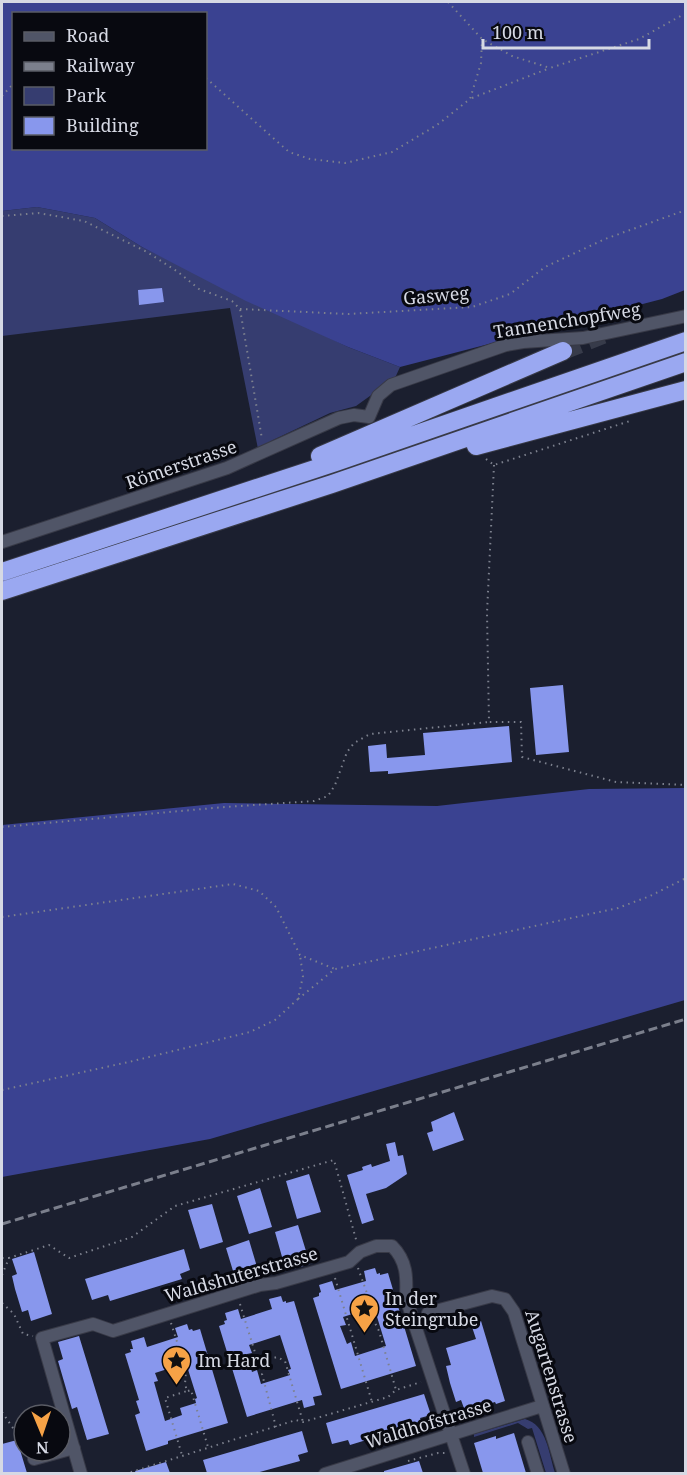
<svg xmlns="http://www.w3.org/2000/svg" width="687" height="1475" font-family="'Noto Serif',serif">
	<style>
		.green { fill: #363d70 }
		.forest { fill: #3a4291; fill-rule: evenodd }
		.building { fill: #8897ed; fill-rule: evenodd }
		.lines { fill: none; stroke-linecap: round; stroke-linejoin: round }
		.highway-tunnel { stroke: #373b4a; stroke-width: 18; stroke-dasharray: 18 9; stroke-linecap: butt }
		.minor-casing { stroke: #383a47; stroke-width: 14 }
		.highway-casing { stroke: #383a47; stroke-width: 20 }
		.path { stroke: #7d818e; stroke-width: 2; stroke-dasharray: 1.5 4.5; stroke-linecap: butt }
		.minor { stroke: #505567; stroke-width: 12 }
		.highway { stroke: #9aa8f1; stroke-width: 18 }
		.rail { stroke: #7b7f8c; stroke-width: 3; stroke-dasharray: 9 4.5; stroke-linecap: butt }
		.labels { text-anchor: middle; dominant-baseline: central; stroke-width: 6; stroke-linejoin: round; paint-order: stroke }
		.street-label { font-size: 18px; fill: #d6d9e4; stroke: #080910 }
		.poi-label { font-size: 18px; fill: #d6d9e4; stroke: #080910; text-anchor: start }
	</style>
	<rect width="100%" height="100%" fill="#1b1f2f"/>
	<!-- green -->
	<path class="green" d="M37,207L95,218L142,247L348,347L400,367L395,378L356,406L330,413L273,440L258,449L230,308L2,336V211Z
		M525,1419C547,1425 549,1454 555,1473H546L532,1428L528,1429L518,1423L474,1437V1434Z"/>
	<!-- forest -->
	<path class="forest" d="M2,2H685V290L662,299L400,367L348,347L246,301L142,247L95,218L37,207L2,211ZM14,14H206V148H14Z
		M685,788V1000L210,1139L2,1177V825L224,803L437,806L589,789Z"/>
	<!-- building -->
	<path class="building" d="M162,288L164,302L139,305L138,290Z
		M563,685L569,752L536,755L530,688Z
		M509,726L512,762L388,774V771L370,772L368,746L386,744L387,758L425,755L423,733Z
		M454,1112L464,1140L433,1151L427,1133L433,1131L431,1122Z
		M395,1142L398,1156L403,1155L407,1174L386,1188L366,1194L374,1220L362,1224L347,1175L363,1170L362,1167L371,1164L372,1167L390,1161L386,1144Z
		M309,1174L321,1212L297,1219L286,1181Z
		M260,1188L272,1227L249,1234L237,1196Z
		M212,1204L223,1242L200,1249L188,1210Z
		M298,1225L310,1264L286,1271L275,1232Z
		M249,1240L260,1277L237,1284L226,1248Z
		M184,1249L190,1270L180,1274L182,1279L110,1301L108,1295L92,1300L85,1279Z
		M34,1252L52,1314L31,1321L28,1310L22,1312L15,1289L12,1276L17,1274L12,1259Z
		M375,1268L377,1274L380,1273V1275L388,1273L416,1366L341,1389L313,1298L319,1296V1293L321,1292L319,1285L332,1281L335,1290L366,1281L364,1271ZM374,1307L386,1346L355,1356L351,1342L347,1344L340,1326L346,1325L343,1317Z
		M281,1296L283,1302L286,1301V1303L294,1301L322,1395L313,1397L315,1405L304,1408L302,1400L247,1417L219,1326L225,1324L224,1321L227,1320L225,1313L238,1309L241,1319L272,1309L269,1299ZM280,1335L291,1369L288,1370L290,1375L261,1384L257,1370L252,1372L247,1354L252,1353L249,1345Z
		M481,1321L505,1401L496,1404L495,1402L465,1411L461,1400L456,1402L450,1383L446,1366L451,1365L446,1348L476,1339L471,1324Z
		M187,1324L189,1330L192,1329L193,1331L200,1329L228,1423L168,1441V1444L146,1451L135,1415L140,1413L136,1401L139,1400L125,1354L131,1352L130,1349H133L131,1341L144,1337L147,1347L178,1337L175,1328ZM186,1363L197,1398L195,1399L196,1403L180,1408L182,1415L165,1421L154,1382L158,1381L155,1373Z
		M79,1336L109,1434L87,1440L77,1407L72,1409L58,1361L63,1359L58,1342Z
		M424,1394L431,1415L420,1418L422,1423L350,1445L348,1440L332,1444L326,1423Z
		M302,1431L308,1452L298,1455L300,1461L256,1473H207L203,1460Z
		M514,1433L526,1473H483L474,1443L496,1436V1439Z
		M17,1440L27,1473H2V1444Z
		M419,1461L423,1473H384V1471Z
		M166,1462L170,1473H136L135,1471Z"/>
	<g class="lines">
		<!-- highway-tunnel -->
		<path class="highway-tunnel" d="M563,351L603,335"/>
		<defs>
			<path id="minor" d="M2,542L227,468L339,418L354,415L369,417L378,396L391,385L506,345L523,342L583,338L686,316
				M428,1313L492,1296L505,1299L514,1312L564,1474
				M528,1442L538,1474
				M34,1459L74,1448
				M81,1474L42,1338L93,1324L113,1331L260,1285L276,1283L349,1262L360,1252L376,1246H392C407,1261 407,1277 406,1298L464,1474
				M325,1474L542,1406"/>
			<path id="highway" d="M476,446L686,390
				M320,456L563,351
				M2,572L336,462L686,341
				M2,591L332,484L686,362"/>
		</defs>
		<!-- minor casing -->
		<use href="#minor" class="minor-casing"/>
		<!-- highway casing -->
		<use href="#highway" class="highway-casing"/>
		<!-- path -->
		<path class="path" d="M448,2L482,39L512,56L550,68L639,39L686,13
			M206,78L289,152L310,159L345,163L392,152L437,125L470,99L481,63L482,39
			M2,96L14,83
			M472,98L550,68
			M2,216L38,213L84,221L147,252L178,272L199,289L232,301L240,309L262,439
			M240,309L348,314L472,307L510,294L545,267L605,239L686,210
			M486,459L494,465L630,421
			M494,465L487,613L489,722H521L522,757L616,782L686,785
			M2,827L225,807L314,801L328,796L335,785L347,752L354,743L370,734L489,722
			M2,917L233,884L259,891L276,907L300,955L335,969
			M298,999L335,969L618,908L650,896L686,878
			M2,1090L133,1061L250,1032L275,1020L298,999L303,976L300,955
			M2,1258H9
			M358,1268L374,1313L372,1317L379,1331L396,1390
			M2,1275L9,1258L49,1245L69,1258L132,1237L175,1206L334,1160L357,1243
			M335,1278L372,1402
			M2,1303L14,1314L23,1334L33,1336
			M240,1304L257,1359L261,1358L264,1367L262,1374L276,1427
			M171,1323L186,1370L185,1384L187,1391L165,1398L182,1455
			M263,1361L277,1357L285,1361L303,1422
			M188,1391L191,1390L208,1447
			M2,1412L24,1444
			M408,1461L438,1453H446
			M125,1474L296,1420L303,1422L388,1397L396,1390L421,1382"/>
		<!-- minor -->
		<use href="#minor" class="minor"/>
		<!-- highway -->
		<use href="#highway" class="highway"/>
		<!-- rail -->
		<path class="rail" d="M2,1224L686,1019"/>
	</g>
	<!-- icons -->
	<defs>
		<symbol id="sight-pin" viewBox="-11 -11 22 30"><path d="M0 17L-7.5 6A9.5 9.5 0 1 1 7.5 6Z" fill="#f6a246" stroke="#080910"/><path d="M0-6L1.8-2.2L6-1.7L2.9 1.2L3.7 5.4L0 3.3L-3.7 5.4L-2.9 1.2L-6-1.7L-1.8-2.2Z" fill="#111"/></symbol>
	</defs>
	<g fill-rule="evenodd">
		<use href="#sight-pin" x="348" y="1292" width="33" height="45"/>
		<use href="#sight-pin" x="160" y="1344" width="33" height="45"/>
	</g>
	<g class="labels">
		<!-- street labels -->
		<g class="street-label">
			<text transform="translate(436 295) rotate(-5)">Gasweg</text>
			<text transform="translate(567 320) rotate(-9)">Tannenchopfweg</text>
			<text transform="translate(181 464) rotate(-19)">Römerstrasse</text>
			<text transform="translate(241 1274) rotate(-16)">Waldshuterstrasse</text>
			<text transform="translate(552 1376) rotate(73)">Augartenstrasse</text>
			<text transform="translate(428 1423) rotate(-17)">Waldhofstrasse</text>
		</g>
		<!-- poi labels -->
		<g class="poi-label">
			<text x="385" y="1298">In der<tspan x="385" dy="21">Steingrube</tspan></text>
			<text x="198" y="1360">Im Hard</text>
		</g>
	</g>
	<!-- border -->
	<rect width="687" height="1475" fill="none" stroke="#d6d9e4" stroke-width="6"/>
	<!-- legend -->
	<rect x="12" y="12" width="195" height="138" fill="#080910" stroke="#5a5c65" stroke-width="1.5"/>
	<rect x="24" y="32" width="30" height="9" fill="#505567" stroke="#5a5c65" stroke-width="1.5"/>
	<text x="66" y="42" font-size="18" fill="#d6d9e4">Road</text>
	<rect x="24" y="62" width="30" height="9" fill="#7b7f8c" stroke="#5a5c65" stroke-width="1.5"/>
	<text x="66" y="72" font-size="18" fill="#d6d9e4">Railway</text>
	<rect x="24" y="87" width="30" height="18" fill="#363d70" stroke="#5a5c65" stroke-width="1.5"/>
	<text x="66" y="102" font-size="18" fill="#d6d9e4">Park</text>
	<rect x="24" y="117" width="30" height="18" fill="#8897ed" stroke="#5a5c65" stroke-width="1.5"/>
	<text x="66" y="132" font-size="18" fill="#d6d9e4">Building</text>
	<!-- north arrow -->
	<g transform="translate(42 1433) rotate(178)"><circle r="28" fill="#080910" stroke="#5a5c65" stroke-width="1.5"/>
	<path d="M0-4.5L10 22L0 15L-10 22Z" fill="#f6a246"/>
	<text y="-9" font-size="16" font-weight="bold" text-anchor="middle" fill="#d6d9e4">N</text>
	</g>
	<!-- scale -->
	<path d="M483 39v9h166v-9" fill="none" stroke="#d6d9e4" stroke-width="3"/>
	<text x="492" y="39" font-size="18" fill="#d6d9e4" stroke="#080910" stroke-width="4.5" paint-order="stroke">100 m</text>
</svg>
